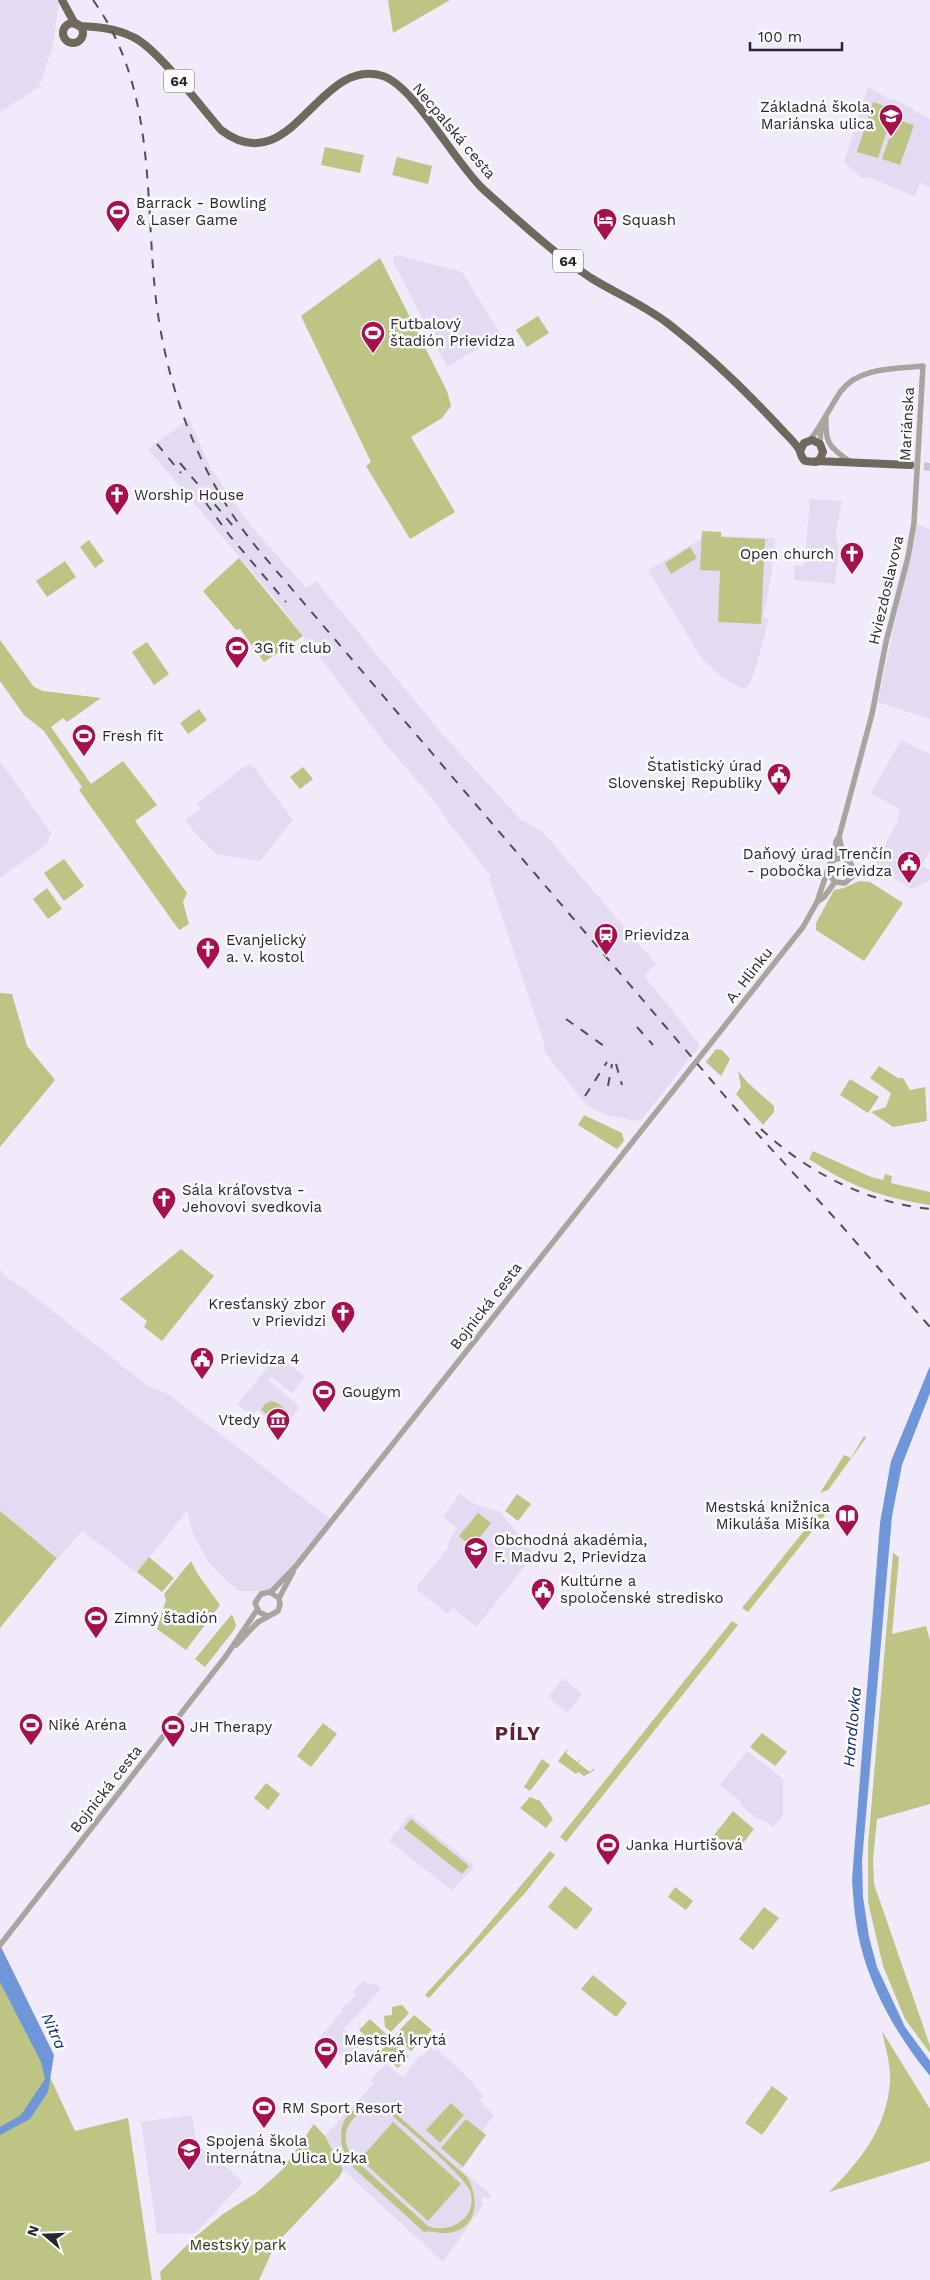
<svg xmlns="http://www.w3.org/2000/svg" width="930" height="2280" font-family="'Work Sans',sans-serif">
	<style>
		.built { fill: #e4dbf3 }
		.green { fill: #bdc484; fill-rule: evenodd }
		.water { fill: #6e96d8 }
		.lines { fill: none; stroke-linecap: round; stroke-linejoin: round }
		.primary-tunnel { stroke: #c8c3d1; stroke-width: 8; stroke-dasharray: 8 4; stroke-linecap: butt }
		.tertiary { stroke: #a9a49e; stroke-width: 5.5 }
		.primary { stroke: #70675d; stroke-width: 8 }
		.rail { stroke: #524f57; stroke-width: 2; stroke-dasharray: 9 9; stroke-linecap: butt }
		.labels { text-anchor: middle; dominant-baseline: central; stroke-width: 5; stroke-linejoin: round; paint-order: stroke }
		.shield { fill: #fbfafd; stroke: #68666b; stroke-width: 1 }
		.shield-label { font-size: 14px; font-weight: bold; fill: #29272d }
		.poi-label { font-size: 15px; fill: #29272d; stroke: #fbfafd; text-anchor: start }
		.street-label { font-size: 15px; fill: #29272d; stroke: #fbfafd }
		.park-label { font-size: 15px; fill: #343713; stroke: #fbfafd }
		.water-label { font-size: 16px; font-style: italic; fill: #072c66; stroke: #fbfafd }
		.district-label { font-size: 20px; font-weight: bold; letter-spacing: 1px; fill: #631f33; stroke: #fbfafd }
	</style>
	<rect width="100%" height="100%" fill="#f0eafa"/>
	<!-- built -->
	<path class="built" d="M0,0H56L59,3L53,45L39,87L0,112Z
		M868,86L890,100L893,98L930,119V187L920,183L915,197L869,177L862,178L844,162Z
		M397,255L462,272L501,335L447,367L393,261L394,256Z
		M189,419L211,469L250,525L306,588L316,581L439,730L520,819L543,832L656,964L644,976L700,1045L642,1119L636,1121L604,1114L586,1105L544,1051L545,1046L489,878L491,876L446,819L437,804L388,747L276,600L148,449Z
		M810,499L842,501L836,531V539L839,546L835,584L794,580L795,565L804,566Z
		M916,524L930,529V719L878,702Z
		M702,531L722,532V536L775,538L771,578L763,617L769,619L757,663L750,684L746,688H742L723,678L702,659L648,570L701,539Z
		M901,740L930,754V850L922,866L930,870V880L912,889L874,867L899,818L897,817L901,810L871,793Z
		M0,761L51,833L47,844L0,878Z
		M248,764L252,765L293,820L260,861L216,854L195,833L185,820L201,809L197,803Z
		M0,1269L6,1277L26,1290L148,1386L168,1394L332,1520L276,1588L259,1591H238L209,1563L193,1534L187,1511L137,1573L82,1531L58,1558L0,1511Z
		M277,1355L305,1377L292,1393L271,1376L268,1380L300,1407L282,1430L257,1410L252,1416L237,1405Z
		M460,1493L472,1503L500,1512L534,1554L477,1627L453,1608L448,1614L417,1590V1586L447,1549L450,1538L457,1528L443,1517Z
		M563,1678L582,1694L567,1713L548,1697Z
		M747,1751L783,1779V1815L773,1827L763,1820L761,1821L750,1813L740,1804L741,1802L720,1785Z
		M410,1814L473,1865L474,1868L452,1890L389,1841Z
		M363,1981L372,1985L374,1983L381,1989L344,2029L361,2045L347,2060L331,2046L327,2050L317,2040L343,2011L341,2009L345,2004L346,2005L356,1995L353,1992Z
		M431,2047L435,2051L437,2049L475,2084L474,2085L484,2096L480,2101L494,2115L482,2131L486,2135L461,2170L491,2195L488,2199L484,2197L481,2201L484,2204L443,2262L343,2170L325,2136L374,2083L371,2080L386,2063L403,2078L420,2055L422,2057Z
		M192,2115L196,2139L201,2147L212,2158L217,2159L243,2182L196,2233L157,2234L141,2122Z"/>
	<!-- green -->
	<path class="green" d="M388,0H450L393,33Z
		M873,102L894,109L878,158L857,152Z
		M896,119L914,125L900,165L882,159Z
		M325,147L364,155L360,173L321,165Z
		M397,157L432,166L428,184L392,175Z
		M380,258L447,391L451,406L442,418L411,437L455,512L410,539L366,466L371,462L301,316Z
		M538,316L549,333L527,347L516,330Z
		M702,531L721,532V537L765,539L761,624L718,622L720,571L700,570Z
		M89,540L104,561L95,568L80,547Z
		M690,547L697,558L671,574L665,563Z
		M239,558L303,636L264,662L240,629L236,630L203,591Z
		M65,561L76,577L47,597L36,581Z
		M0,640L34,687L43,691L101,698L67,722L63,718L51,727L91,784L123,761L157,805L135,821L187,893L183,902L189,924L179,930L79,790L82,787L44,731L24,715L0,681Z
		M147,642L169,674L154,685L132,652Z
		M199,709L207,720L188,734L180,723Z
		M303,767L313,779L300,789L290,777Z
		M64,859L84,886L64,901L44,873Z
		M859,881L870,882L903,903L864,961L816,930V923L834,890L844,888Z
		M47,888L62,909L48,919L33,899Z
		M0,993L12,994L27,1046L55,1080L0,1147Z
		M716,1049L722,1050L730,1059L721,1076L706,1062Z
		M879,1066L898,1078H903L910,1090L925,1087L927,1121L893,1127L871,1112L886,1107L891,1093L870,1078Z
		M738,1071L748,1083L774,1106V1112L763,1125L736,1094L741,1087Z
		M850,1079L879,1097L868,1113L840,1095Z
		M584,1115L622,1133L624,1141L617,1149L578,1125Z
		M813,1151L871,1177L883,1180L885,1174L892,1176L891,1183L930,1192V1205C881,1197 851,1187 809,1159Z
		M181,1249L214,1276L162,1341L144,1327L147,1321L120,1299Z
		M271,1401L277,1403L289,1412L279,1424L261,1410L265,1404Z
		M864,1436L866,1438L828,1490L820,1493L844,1455L851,1458Z
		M517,1494L531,1504L518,1521L505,1511Z
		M0,1511L57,1558L0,1628Z
		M820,1511L825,1515L748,1612L742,1608Z
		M478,1513L491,1523L472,1547L459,1536Z
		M893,1553L899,1557L892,1634L926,1626L930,1640V1804L877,1819L873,1860L874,1884L930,2046V2053L905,2019L883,1966L868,1902V1845Z
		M149,1557L174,1578L162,1592L137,1572Z
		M191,1561L197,1573L220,1605L186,1650L157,1629L166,1600L164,1594Z
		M232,1614L236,1625L234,1630L205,1667L195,1659Z
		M732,1621L738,1625L566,1842L560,1837Z
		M323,1723L337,1734L311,1767L297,1756Z
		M762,1733L787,1752L775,1766L750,1747Z
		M568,1748L566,1753L577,1762L581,1759L578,1763L590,1772L593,1769L595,1770L584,1776L578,1772L576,1774L558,1761Z
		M542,1759L550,1765L530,1791L524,1787Z
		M266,1783L280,1794L268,1810L254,1798Z
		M530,1797L540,1801L553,1819L546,1828L520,1808Z
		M733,1811L754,1829L736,1852L714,1835Z
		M411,1819L469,1866L462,1874L404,1828Z
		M550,1851L555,1855L525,1893L429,1998L425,1995L469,1947Z
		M565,1886L593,1909L576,1930L548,1907Z
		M675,1887L693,1901L686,1910L668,1897Z
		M764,1907L779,1918L753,1950L739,1939Z
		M0,1969L75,2131L128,2118L152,2280H0Z
		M593,1975L627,2003L616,2017L581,1989Z
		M402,2005L409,2013L391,2032L385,2027L384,2016L392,2015V2007Z
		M414,2015L432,2030L411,2051L394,2036Z
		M370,2019L388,2036L378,2047L359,2030Z
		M882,2031L930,2109V2161L829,2192C861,2160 887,2128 890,2081C891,2065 885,2047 882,2031Z
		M391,2039L409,2056L398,2068L380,2052Z
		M772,2086L788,2098L762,2135L745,2123Z
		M451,2103L464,2115L440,2143L426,2130Z
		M378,2104L393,2111L467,2177C480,2199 478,2229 448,2233C440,2234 431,2230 424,2232L345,2160C347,2155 343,2151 342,2145C337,2118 353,2105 378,2104ZM377,2110L389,2113C405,2127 464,2175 470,2191C479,2217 450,2235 428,2226L352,2157C337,2133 350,2111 377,2110Z
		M466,2119L486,2135L463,2167L441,2148Z
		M393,2122L461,2184L428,2221L360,2159Z
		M314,2124L325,2136L343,2170L339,2177L275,2245L259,2280H161L160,2272L195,2237L223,2214L256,2193L282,2170Z"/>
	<!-- water -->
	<path class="water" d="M930,1366V1393L902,1465L892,1516L862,1861L863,1897L869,1937L877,1967L905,2027L930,2061V2076C894,2032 864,1978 856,1922C854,1908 853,1894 852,1880L880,1523L891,1461Z
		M0,1945L54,2055L48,2092L30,2119L0,2135V2127L21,2115L45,2079L41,2062L0,1982Z"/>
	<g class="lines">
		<!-- primary-tunnel -->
		<path class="primary-tunnel" d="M912,465L930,467"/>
		<!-- tertiary -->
		<path class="tertiary" d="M826,418C825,443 829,447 849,461
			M810,440C822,425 830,407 841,391C859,367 895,369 923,366L914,523L908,557L886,642L872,714L839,837L836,841L834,859
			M820,444L821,427
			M839,837L844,858
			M817,902L824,897L835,882
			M271,1592L296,1566L803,927L817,902L830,863C842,852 857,862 852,877L845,883L835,882L828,874
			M279,1598L293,1572
			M236,1645L258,1622L278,1611L280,1604L279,1598L269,1592L261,1594L255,1603L259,1612L267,1616
			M0,1945L226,1656L257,1610"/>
		<!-- primary -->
		<path class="primary" d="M62,0L75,24
			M63 33a10 10 0 1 1 20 0a10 10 0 1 1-20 0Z
			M79,26C98,27 115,28 133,37C157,48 201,107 221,130C292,184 318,55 383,76C415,87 455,163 484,190C518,220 553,253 591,278C617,294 646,306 670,325C711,357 750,395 785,433C790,438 797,445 800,451C801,455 801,457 805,461L816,462L820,459L823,452L820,444L812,440L804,443L800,451
			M817,461L910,465"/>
		<!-- rail -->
		<path class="rail" d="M93,0C155,86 145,191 155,291C165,386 200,481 262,554L753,1129L841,1225L930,1327
			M157,444L181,473
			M180,463L233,526
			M206,503L230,536L286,602
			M566,1019L604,1046
			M637,1027L653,1045
			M616,1064L622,1085
			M608,1086L612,1064
			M585,1096L607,1062
			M761,1129C808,1173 866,1202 930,1209"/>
	</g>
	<!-- icons -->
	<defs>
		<symbol id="school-pin" viewBox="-11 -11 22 30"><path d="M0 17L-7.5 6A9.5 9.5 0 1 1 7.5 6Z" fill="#a6114d" stroke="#fbfafd"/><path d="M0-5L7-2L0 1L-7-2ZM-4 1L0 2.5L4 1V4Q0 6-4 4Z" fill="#fff"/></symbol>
		<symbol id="stadium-pin" viewBox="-11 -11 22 30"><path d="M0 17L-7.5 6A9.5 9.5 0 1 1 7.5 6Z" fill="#a6114d" stroke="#fbfafd"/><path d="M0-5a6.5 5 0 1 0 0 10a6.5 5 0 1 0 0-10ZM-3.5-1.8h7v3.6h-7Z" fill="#fff"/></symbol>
		<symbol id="hotel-pin" viewBox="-11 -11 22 30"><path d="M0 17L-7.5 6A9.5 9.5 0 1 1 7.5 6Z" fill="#a6114d" stroke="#fbfafd"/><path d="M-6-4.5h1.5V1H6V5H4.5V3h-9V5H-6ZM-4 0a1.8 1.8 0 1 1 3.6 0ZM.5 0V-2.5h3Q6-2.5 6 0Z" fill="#fff"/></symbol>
		<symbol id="church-pin" viewBox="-11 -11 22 30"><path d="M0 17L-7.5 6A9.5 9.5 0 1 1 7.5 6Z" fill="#a6114d" stroke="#fbfafd"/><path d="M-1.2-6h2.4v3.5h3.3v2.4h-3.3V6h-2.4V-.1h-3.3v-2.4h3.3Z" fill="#fff"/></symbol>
		<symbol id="civic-pin" viewBox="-11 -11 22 30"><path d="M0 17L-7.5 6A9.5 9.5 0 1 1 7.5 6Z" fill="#a6114d" stroke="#fbfafd"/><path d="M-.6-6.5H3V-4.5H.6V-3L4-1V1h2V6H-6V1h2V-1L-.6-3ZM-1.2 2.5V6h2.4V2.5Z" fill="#fff"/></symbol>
		<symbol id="station-pin" viewBox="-11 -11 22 30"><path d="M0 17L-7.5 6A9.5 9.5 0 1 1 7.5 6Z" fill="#a6114d" stroke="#fbfafd"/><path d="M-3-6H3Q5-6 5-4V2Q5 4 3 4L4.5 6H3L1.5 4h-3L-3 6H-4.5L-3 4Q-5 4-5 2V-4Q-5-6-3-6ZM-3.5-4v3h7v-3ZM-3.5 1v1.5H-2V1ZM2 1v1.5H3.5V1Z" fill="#fff"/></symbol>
		<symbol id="museum-pin" viewBox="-11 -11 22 30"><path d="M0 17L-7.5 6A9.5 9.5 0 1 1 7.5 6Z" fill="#a6114d" stroke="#fbfafd"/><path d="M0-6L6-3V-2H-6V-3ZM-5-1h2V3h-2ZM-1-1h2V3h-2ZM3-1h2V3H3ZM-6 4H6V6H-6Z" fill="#fff"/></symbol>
		<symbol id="library-pin" viewBox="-11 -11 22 30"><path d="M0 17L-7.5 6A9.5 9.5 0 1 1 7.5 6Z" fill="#a6114d" stroke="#fbfafd"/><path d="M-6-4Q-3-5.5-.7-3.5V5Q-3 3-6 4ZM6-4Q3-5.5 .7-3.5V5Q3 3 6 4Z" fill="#fff"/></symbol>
	</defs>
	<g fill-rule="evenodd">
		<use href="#school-pin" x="877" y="102" width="28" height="38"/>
		<use href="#stadium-pin" x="104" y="198" width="28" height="38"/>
		<use href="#hotel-pin" x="591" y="206" width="28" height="38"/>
		<use href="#stadium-pin" x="359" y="319" width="28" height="38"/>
		<use href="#church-pin" x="103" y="481" width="28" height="38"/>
		<use href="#church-pin" x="838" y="540" width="28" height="38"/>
		<use href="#stadium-pin" x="223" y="634" width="28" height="38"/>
		<use href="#stadium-pin" x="70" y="722" width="28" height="38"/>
		<use href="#civic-pin" x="765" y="761" width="28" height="38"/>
		<use href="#civic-pin" x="895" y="849" width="28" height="38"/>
		<use href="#station-pin" x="592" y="921" width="28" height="38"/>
		<use href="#church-pin" x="194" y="935" width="28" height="38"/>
		<use href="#church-pin" x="150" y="1185" width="28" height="38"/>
		<use href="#church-pin" x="329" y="1299" width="28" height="38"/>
		<use href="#civic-pin" x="188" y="1345" width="28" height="38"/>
		<use href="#stadium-pin" x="310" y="1378" width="28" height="38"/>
		<use href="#museum-pin" x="264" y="1406" width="28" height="38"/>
		<use href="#library-pin" x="833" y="1502" width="28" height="38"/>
		<use href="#school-pin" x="462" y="1535" width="28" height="38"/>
		<use href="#civic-pin" x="529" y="1576" width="28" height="38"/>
		<use href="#stadium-pin" x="82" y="1604" width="28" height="38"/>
		<use href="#stadium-pin" x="17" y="1711" width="28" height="38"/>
		<use href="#stadium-pin" x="159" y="1713" width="28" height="38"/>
		<use href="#stadium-pin" x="594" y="1831" width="28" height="38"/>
		<use href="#stadium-pin" x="312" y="2035" width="28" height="38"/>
		<use href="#stadium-pin" x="250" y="2094" width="28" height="38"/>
		<use href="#school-pin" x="175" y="2136" width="28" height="38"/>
	</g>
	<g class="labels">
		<!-- shield labels -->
		<g class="shield">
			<rect x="164" y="69.5" width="30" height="23" rx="4"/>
			<rect x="553" y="249.5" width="30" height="23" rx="4"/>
		</g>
		<g class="shield-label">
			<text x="179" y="81">64</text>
			<text x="568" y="261">64</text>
		</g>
		<!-- poi labels -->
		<g class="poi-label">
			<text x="874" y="107" text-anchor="end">Základná škola,<tspan x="874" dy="17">Mariánska ulica</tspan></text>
			<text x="136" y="203">Barrack - Bowling<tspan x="136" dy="17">&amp; Laser Game</tspan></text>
			<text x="622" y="220">Squash</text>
			<text x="390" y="324">Futbalový<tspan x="390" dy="17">štadión Prievidza</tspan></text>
			<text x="134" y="495">Worship House</text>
			<text x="834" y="554" text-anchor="end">Open church</text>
			<text x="254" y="648">3G fit club</text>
			<text x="102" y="736">Fresh fit</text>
			<text x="762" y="766" text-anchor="end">Štatistický úrad<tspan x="762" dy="17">Slovenskej Republiky</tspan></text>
			<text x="892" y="854" text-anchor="end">Daňový úrad Trenčín<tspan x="892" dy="17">- pobočka Prievidza</tspan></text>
			<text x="624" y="935">Prievidza</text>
			<text x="226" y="940">Evanjelický<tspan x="226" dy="17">a. v. kostol</tspan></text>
			<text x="182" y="1190">Sála kráľovstva -<tspan x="182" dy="17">Jehovovi svedkovia</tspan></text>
			<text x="326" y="1304" text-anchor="end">Kresťanský zbor<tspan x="326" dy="17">v Prievidzi</tspan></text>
			<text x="220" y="1359">Prievidza 4</text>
			<text x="342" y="1392">Gougym</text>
			<text x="260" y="1420" text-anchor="end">Vtedy</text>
			<text x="830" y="1507" text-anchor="end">Mestská knižnica<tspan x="830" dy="17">Mikuláša Mišíka</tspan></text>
			<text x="494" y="1540">Obchodná akadémia,<tspan x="494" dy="17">F. Madvu 2, Prievidza</tspan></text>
			<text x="560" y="1581">Kultúrne a<tspan x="560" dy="17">spoločenské stredisko</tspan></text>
			<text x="114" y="1618">Zimný štadión</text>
			<text x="48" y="1725">Niké Aréna</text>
			<text x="190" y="1727">JH Therapy</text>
			<text x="626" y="1845">Janka Hurtišová</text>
			<text x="344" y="2040">Mestská krytá<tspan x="344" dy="17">plaváreň</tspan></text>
			<text x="282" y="2108">RM Sport Resort</text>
			<text x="206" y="2141">Spojená škola<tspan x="206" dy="17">internátna, Ulica Úzka</tspan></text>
		</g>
		<!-- street labels -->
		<g class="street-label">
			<text transform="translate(454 131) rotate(50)">Necpalská cesta</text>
			<text transform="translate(907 424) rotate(-87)">Mariánska</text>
			<text transform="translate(886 590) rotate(-77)">Hviezdoslavova</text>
			<text transform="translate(749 975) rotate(-52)">A. Hlinku</text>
			<text transform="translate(486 1306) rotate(-52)">Bojnická cesta</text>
			<text transform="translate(106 1789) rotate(-52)">Bojnická cesta</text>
		</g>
		<!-- park labels -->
		<g class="park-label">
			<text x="238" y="2245">Mestský park</text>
		</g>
		<!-- water labels -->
		<g class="water-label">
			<text transform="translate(852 1727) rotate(-85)">Handlovka</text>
			<text transform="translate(54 2031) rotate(66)">Nitra</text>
		</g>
		<!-- district labels -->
		<g class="district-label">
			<text x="518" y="1733">PÍLY</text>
		</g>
	</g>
	<!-- north arrow -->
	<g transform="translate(45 2235) rotate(289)" stroke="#fbfafd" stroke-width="4" paint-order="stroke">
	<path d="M0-4L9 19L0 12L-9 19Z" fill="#29272d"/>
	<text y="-8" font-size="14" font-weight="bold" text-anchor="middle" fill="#29272d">N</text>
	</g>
	<!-- scale -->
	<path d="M750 42v8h92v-8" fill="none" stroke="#29272d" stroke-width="2.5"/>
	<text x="758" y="42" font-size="15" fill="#29272d" stroke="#fbfafd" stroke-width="4" paint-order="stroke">100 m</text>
</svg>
